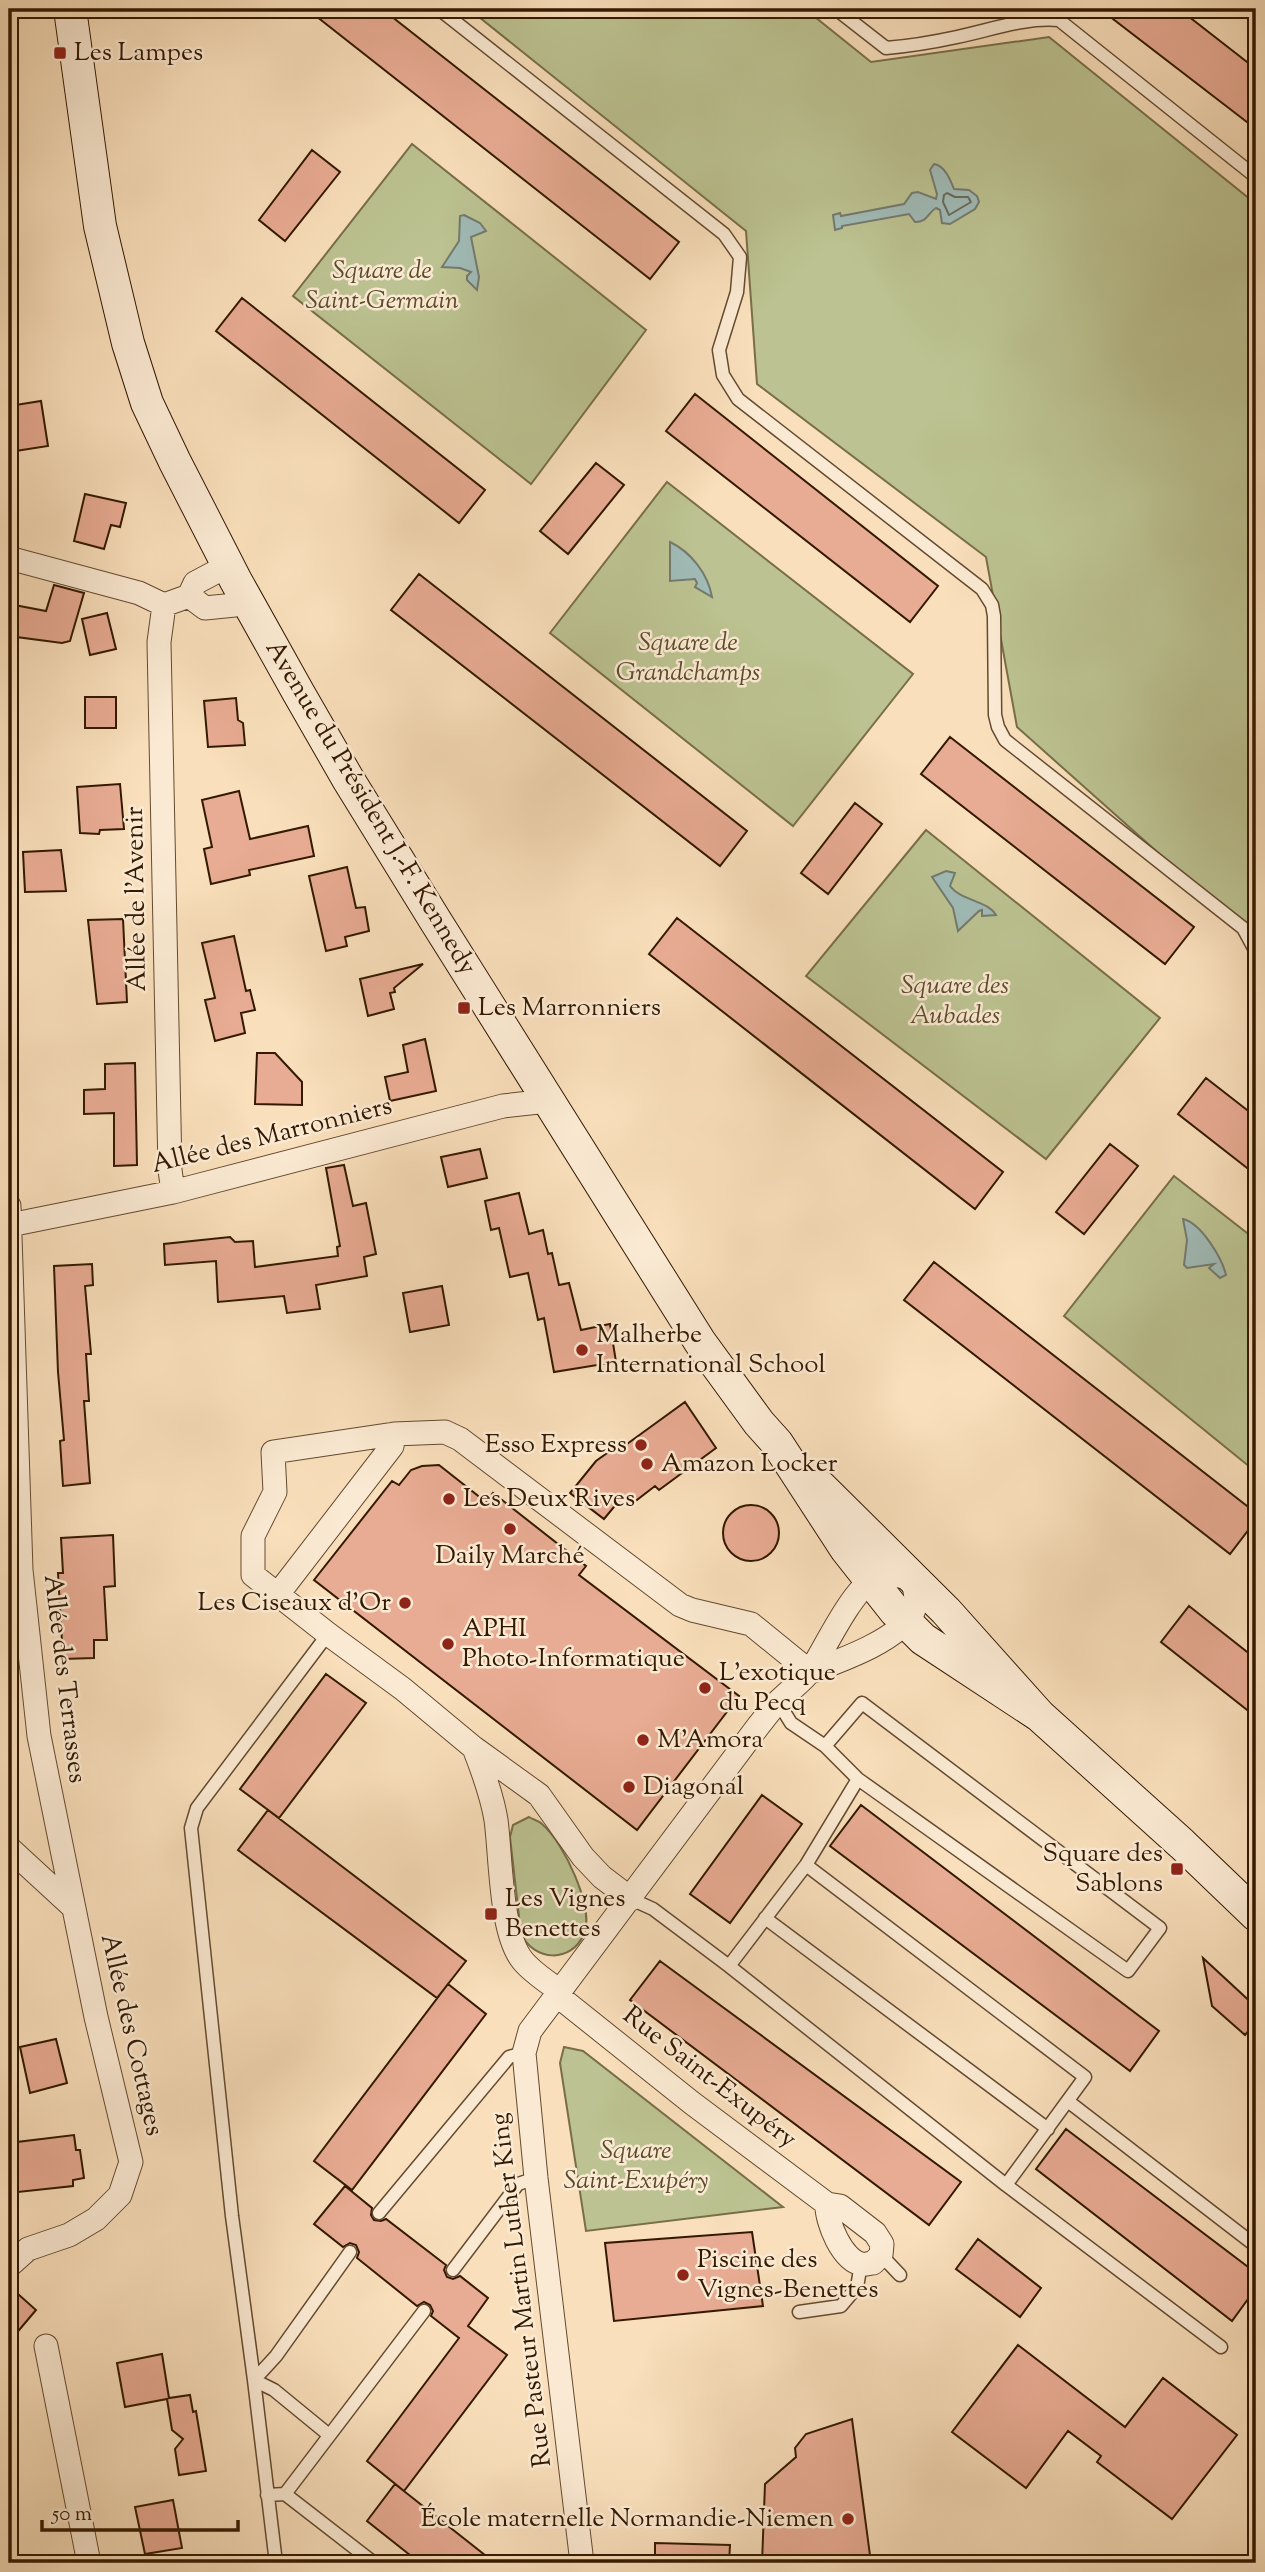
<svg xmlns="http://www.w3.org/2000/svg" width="1265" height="2572" font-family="'Sorts Mill Goudy',serif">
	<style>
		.green { fill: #bcc291; stroke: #786e48; stroke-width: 2 }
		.water { fill: #a0bbb7; stroke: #747a6e; stroke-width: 2 }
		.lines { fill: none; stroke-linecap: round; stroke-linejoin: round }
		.shore { stroke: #6a6a5c; stroke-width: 2 }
		.building { fill: #e8ab93; stroke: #331900; stroke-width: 2 }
		.service-casing { stroke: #644a2f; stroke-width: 15 }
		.minor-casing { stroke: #644a2f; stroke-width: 25 }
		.secondary-casing { stroke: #331900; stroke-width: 34 }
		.service { stroke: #fbead3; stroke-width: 12 }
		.minor { stroke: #fbead3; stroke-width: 23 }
		.secondary { stroke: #fbead3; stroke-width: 32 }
		.poi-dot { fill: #8f2418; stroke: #fbead3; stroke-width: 2.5 }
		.labels { text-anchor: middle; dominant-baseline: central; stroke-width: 5; stroke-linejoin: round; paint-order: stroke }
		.poi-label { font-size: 26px; fill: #331900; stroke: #fbead3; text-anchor: start }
		.park-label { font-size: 26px; font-style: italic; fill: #5c4c2c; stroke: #fbead3 }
		.street-label { font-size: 26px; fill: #331900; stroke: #fbead3 }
	</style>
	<rect width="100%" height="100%" fill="#f9dfbb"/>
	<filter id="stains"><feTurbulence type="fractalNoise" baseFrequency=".00286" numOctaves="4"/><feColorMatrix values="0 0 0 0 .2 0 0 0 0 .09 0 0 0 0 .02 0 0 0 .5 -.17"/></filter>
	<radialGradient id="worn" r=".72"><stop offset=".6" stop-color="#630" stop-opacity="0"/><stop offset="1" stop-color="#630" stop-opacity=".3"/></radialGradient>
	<!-- green -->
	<path class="green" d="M469,9H805L871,62L1049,37L1256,204V940L1017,727L986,557L757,384L746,231Z
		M412,144L646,330L531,484L293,296Z
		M667,482L913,674L793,826L550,633Z
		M926,830L1160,1018L1046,1159L806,976Z
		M1174,1176L1256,1240V1472L1064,1316Z
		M529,1817C534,1820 540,1821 543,1825C563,1842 595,1908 584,1934C571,1964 534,1961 521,1934L510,1837L513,1825Z
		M564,2047L583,2051L783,2207L586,2231L560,2063Z"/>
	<!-- water -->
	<path class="water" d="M934,164C945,166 950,179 954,189L969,190L977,196L979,202L975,209L950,224L942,223L940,210L936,208C927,213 928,222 915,222L909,214L842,226V228L835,230L833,215L840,213L841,216L904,204L912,193L918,192L936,199L937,194L930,170Z
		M464,215L480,223L486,231L471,237L479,277L477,290L467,280V276L471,272L460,268L442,267L459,241L460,216Z
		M670,542C691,552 708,574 712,597L695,587L697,583L695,579L670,581Z
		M946,871L955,873L950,886C961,901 987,900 996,915L982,916V910L979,911L958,931L953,908L932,877Z
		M1183,1219C1201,1223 1222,1258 1226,1275L1220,1278L1209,1268L1214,1264L1187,1268L1184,1265L1187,1240Z"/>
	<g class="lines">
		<!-- shore -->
		<path class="shore" d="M947,193L955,197H968L971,202L949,215L943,202L944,195Z"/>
	</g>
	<!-- building -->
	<path class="building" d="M307,9H382L679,242L650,279Z
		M1100,9H1179L1256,69V129Z
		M312,150L340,172L285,241L259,220Z
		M242,298L485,490L459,523L216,331Z
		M695,394L938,586L910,622L666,431Z
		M41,401L48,446L9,452V406Z
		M596,463L624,485L568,554L540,531Z
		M85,494L126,503L120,527L111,525L104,549L74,541Z
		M419,574L747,831L720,866L391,610Z
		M54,585L84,593L70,641L62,643L9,636V604L46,611Z
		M107,613L116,649L90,655L82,619Z
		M85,697H116V728H85Z
		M236,698L238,720L243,723L245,745L208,747L204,701Z
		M950,737L1194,927L1165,964L921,774Z
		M120,784L124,829L100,830L99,834L80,833L77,787Z
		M239,791L250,839L308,826L314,856L249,870L250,875L211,884L204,849L212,847L202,800Z
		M855,803L882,824L828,894L801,873Z
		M61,850L66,891L25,892L23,852Z
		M347,867L356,908L365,907L369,931L345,937L347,946L326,951L309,876Z
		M677,918L1003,1172L975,1209L649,954Z
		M123,919L127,1002L97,1004L88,920Z
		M234,936L246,991L250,990L255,1010L241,1013L245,1033L215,1041L205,1000L215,998L202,943Z
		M423,964L394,988L395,992L390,993L394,1009L368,1016L360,979Z
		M425,1039L436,1091L390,1101L385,1077L408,1072L403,1045Z
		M257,1053H275L302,1082V1105L255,1104Z
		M135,1063L137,1165L114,1166V1113L84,1114V1090L105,1089V1064Z
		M1206,1078L1256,1117V1175L1178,1114Z
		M1110,1144L1138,1166L1084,1234L1056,1212Z
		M480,1149L487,1178L448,1187L441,1157Z
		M344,1165L353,1206L366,1203L376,1254L364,1257L367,1276L316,1285L320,1309L287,1313L284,1296L218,1302L216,1261L165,1265L164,1244L230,1237L235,1242L253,1241L255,1267L338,1256L337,1247L340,1246L326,1168Z
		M519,1193L529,1234L543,1230L548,1254L552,1253L559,1285L569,1283L581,1330L610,1324L616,1362L554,1372L544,1318L538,1320L528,1273L510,1277L499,1228L491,1230L485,1201Z
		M934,1262L1256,1513V1520L1230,1554L904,1300Z
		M92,1264L93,1285L85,1286L91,1354H86L89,1401H84L90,1483L63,1486L60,1441L64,1440L58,1372L54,1266Z
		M442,1286L449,1325L410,1332L403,1293Z
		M685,1402L716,1448L659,1490L655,1486L629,1506L622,1497L604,1519L570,1493L596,1461L624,1441L627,1444Z
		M439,1465L486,1502L493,1493L586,1566L579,1575L739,1696L637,1830L314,1580L392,1481L399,1485L411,1470L422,1466Z
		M723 1533a28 28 0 1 1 56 0a28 28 0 1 1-56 0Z
		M113,1535L115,1586L104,1587L107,1640H94V1658L63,1659L58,1573H63L61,1538Z
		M1189,1606L1256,1659V1717L1161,1642Z
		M326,1674L366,1703L279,1818L240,1789Z
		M762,1795L802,1824L730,1923L690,1894Z
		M861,1805L1159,2031L1130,2071L830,1846Z
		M268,1810L466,1961L437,1998L238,1850Z
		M1203,1958L1256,2007V2022L1245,2035L1212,2006Z
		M660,1961L961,2182L929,2225L630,2000Z
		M448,1984L486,2014L352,2190L314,2161Z
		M56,2039L67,2083L30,2093L20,2047Z
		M1066,2129L1256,2273V2288L1232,2321L1036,2169Z
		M74,2135L76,2150H80L84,2178L73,2180V2186L9,2193V2143Z
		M345,2186L372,2208L371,2215L374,2220L381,2221L386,2219L446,2265L444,2270L447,2277L453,2279L460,2276L488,2298L468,2326L507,2355L404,2491L367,2461L459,2338L431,2316L433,2311L430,2305L424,2302L417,2306L357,2258L359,2252L356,2245L350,2243L343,2247L314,2224Z
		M752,2232L763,2306L614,2321L605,2243Z
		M978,2239L1041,2288L1020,2317L956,2269Z
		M9,2286L36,2310L9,2342Z
		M1018,2345L1125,2427L1163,2378L1237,2435L1172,2519L1097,2462L1101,2456L1068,2431L1026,2488L952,2432Z
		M162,2354L169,2398L190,2395L193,2412L196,2411L206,2471L179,2475L175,2449L183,2439L172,2430L167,2399L125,2407L117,2363Z
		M852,2419L871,2563H762L765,2484L796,2457L795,2448L806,2434Z
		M395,2484L495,2563H420L367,2521Z
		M173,2500L182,2548L145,2554L135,2507Z
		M655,2543L730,2545L729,2563H655Z"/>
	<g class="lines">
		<defs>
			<path id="service" d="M439,9L724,234L740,257L737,292L719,350L723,375L738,399L982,589L992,605L994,616L995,715L998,727L1005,740L1243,928L1256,952
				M836,9L886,48C910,46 934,42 957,37C991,30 1024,17 1059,20L1256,177
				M778,1702L791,1723L825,1746L858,1779L1128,1971L1160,1928L862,1703L825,1746
				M806,1865L858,1779
				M631,1899L653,1909L729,1966L1006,2185L1221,2347
				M765,1918L1048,2129
				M729,1966L806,1865L1085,2077L1006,2185
				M1069,2102L1256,2246
				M379,2213L509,2057L524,2053
				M881,2255L900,2275
				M453,2270L518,2184L536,2178
				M799,2312L841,2306L857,2287L861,2264
				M329,2435L274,2390L254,2380L276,2356L350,2252
				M285,2494L374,2563
				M267,2495L285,2494L424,2311
				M276,2563L254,2380L232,2216L191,1828L197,1808L328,1634"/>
			<path id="minor" d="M9,558L139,593L164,605L189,596
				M229,565L195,583L189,596L205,608L235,605L245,598
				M164,605L159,642L170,1170L173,1192
				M9,1206L21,1570L39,1736L96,2017L131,2162L120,2195L96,2219L69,2235L28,2249L9,2266
				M10,1225L173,1192L503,1106L548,1101
				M278,1594L392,1446L394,1434
				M474,1748C483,1771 492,1795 496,1820C501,1856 500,1934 523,1961C533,1973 549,1983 561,1992
				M9,1848L72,1906
				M631,1899L602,1877L583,1857L539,1795L474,1748L403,1689L328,1634L253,1575V1536L275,1492L273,1452L394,1434L445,1432L460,1439L680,1605L692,1610L751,1624L810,1672
				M558,1996L692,2103L827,2204L840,2206L875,2233L882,2244L881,2255L873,2263C869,2263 865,2265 862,2264C842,2261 826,2221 827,2204
				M46,2346L89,2563
				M582,2563L536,2178L524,2053L530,2031L759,1725C766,1717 772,1707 780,1700C790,1690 803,1681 811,1670C825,1648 850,1594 872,1580C886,1572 899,1575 913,1580C915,1591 918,1601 913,1612C898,1641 839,1661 810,1672"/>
			<path id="secondary" d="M70,9L100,226L128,343L147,403L175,462L236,581L298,692L348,779L435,920L700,1342L759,1423L777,1443L846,1549L895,1611L923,1639L1040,1716
				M821,1487L946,1611L1040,1716L1182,1844L1256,1915"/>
		</defs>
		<!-- service casing -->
		<use href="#service" class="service-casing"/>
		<!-- minor casing -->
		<use href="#minor" class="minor-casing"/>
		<!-- secondary casing -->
		<use href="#secondary" class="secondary-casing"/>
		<!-- service -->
		<use href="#service" class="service"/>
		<!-- minor -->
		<use href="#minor" class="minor"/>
		<!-- secondary -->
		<use href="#secondary" class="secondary"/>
	</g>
	<!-- markers -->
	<g class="poi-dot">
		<rect x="53" y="46" width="14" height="14" rx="3.5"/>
		<rect x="457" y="1001" width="14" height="14" rx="3.5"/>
		<circle cx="582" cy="1350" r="7"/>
		<circle cx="641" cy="1445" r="7"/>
		<circle cx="647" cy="1464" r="7"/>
		<circle cx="449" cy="1499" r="7"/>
		<circle cx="510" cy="1529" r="7"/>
		<circle cx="405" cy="1603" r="7"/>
		<circle cx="448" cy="1644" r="7"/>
		<circle cx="705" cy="1688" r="7"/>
		<circle cx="643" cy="1740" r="7"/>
		<circle cx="629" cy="1787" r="7"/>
		<rect x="1170" y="1862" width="14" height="14" rx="3.5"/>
		<rect x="484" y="1907" width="14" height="14" rx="3.5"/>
		<circle cx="683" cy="2275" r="7"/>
		<circle cx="848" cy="2519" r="7"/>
	</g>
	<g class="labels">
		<!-- poi labels -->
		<g class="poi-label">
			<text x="74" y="53">Les Lampes</text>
			<text x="478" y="1008">Les Marronniers</text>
			<text x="596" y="1335">Malherbe<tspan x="596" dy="30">International School</tspan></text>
			<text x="627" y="1445" text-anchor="end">Esso Express</text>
			<text x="661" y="1464">Amazon Locker</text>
			<text x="463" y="1499">Les Deux Rives</text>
			<text x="510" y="1556" text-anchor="middle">Daily Marché</text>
			<text x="391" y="1603" text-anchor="end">Les Ciseaux d'Or</text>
			<text x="462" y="1629">APHI<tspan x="462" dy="30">Photo-Informatique</tspan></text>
			<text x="719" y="1673">L'exotique<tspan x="719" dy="30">du Pecq</tspan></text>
			<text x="657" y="1740">M'Amora</text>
			<text x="643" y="1787">Diagonal</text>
			<text x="1163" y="1854" text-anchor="end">Square des<tspan x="1163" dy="30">Sablons</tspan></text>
			<text x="505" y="1899">Les Vignes<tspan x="505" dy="30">Benettes</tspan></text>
			<text x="697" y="2260">Piscine des<tspan x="697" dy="30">Vignes-Benettes</tspan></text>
			<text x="834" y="2519" text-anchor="end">École maternelle Normandie-Niemen</text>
		</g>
		<!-- park labels -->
		<g class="park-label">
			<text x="382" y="271">Square de<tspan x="382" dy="30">Saint-Germain</tspan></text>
			<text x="688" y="643">Square de<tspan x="688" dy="30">Grandchamps</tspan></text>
			<text x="955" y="986">Square des<tspan x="955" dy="30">Aubades</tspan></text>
			<text x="636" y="2151">Square<tspan x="636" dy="30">Saint-Exupéry</tspan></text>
		</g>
		<!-- street labels -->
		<g class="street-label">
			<text transform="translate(370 808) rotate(59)">Avenue du Président J.-F. Kennedy</text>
			<text transform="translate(137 899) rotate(-91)">Allée de l'Avenir</text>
			<text transform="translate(272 1136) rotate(-14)">Allée des Marronniers</text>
			<text transform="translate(64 1679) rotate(83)">Allée des Terrasses</text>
			<text transform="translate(131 2035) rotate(77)">Allée des Cottages</text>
			<text transform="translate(709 2078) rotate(38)">Rue Saint-Exupéry</text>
			<text transform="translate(522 2290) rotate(-97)">Rue Pasteur Martin Luther King</text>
		</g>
	</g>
	<!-- margin -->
	<rect width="1265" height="2572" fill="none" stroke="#f9dfbb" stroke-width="35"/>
	<rect x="10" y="10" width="1244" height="2551" fill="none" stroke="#331900" stroke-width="3.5"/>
	<rect x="18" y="18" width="1230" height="2537" fill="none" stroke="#331900" stroke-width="2"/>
	<!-- scale -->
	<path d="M42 2520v10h196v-10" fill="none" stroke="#331900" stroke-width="3.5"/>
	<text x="52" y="2520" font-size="21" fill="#331900" stroke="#fbead3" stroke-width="5" paint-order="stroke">50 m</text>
	<rect width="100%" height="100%" filter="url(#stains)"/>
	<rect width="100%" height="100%" fill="url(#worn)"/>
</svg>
